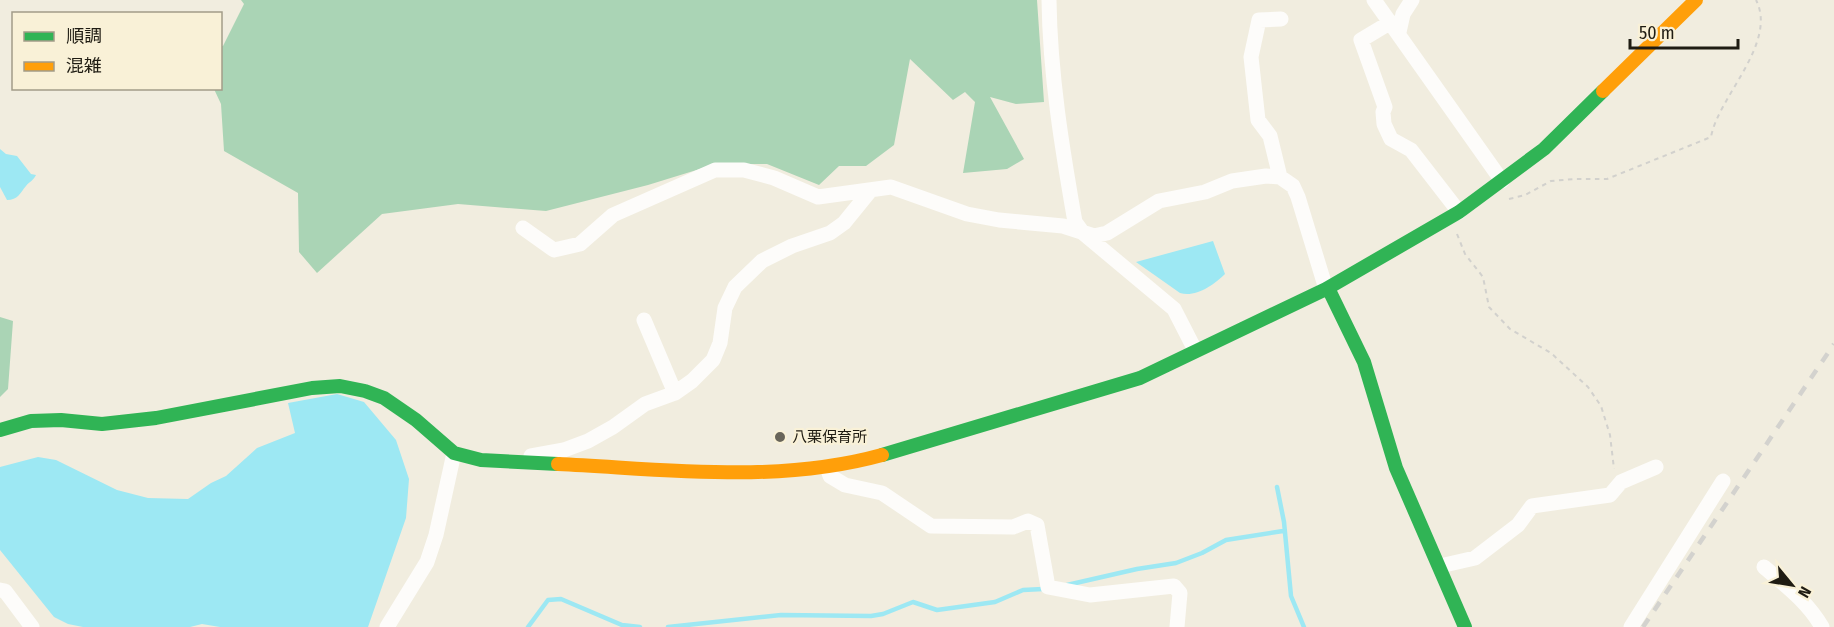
<svg xmlns="http://www.w3.org/2000/svg" width="1834" height="627" font-family="'Fira Sans Condensed','Noto Sans JP',sans-serif">
	<style>
		.forest { fill: #aad4b5 }
		.water { fill: #9de8f3 }
		.lines { fill: none; stroke-linecap: round; stroke-linejoin: round }
		.stream { stroke: #9de8f3; stroke-width: 4.5 }
		.path { stroke: #d2d1cd; stroke-width: 2; stroke-dasharray: 4.5 4.5; stroke-linecap: butt }
		.street { stroke: #fdfcfa; stroke-width: 15 }
		.fast { stroke: #30b455; stroke-width: 14 }
		.slow { stroke: #ff9f0a; stroke-width: 14 }
		.rail { stroke: #d3d2ce; stroke-width: 4.5; stroke-dasharray: 10 10; stroke-linecap: butt }
		.poi-dot { fill: #68655a; stroke: #f9f1d7; stroke-width: 2 }
		.labels { text-anchor: middle; dominant-baseline: central; stroke-width: 4.5; stroke-linejoin: round; paint-order: stroke }
		.poi-label { font-size: 15px; fill: #1f1c13; stroke: #f9f1d7; text-anchor: start }
	</style>
	<rect width="100%" height="100%" fill="#f1eddf"/>
	<!-- forest -->
	<path class="forest" d="M241,0H1037L1044,102L1016,104L990,97L1024,159L1007,169L963,173L975,102L965,92L953,100L910,59L894,145L866,166H839L819,185L767,164H716L648,185L546,211L458,204L382,214L317,273L299,252L298,193L224,151L221,104L214,89L220,88L221,46H223L244,4Z
		M0,317L13,321L8,389L0,397Z"/>
	<!-- water -->
	<path class="water" d="M0,149L6,154L17,156L31,174L36,175C33,181 30,181 26,186C20,193 18,200 7,200L0,187Z
		M1213,241L1225,274C1214,285 1195,298 1180,293L1136,262Z
		M337,394L364,402L396,440L409,479L406,518L368,627H220L202,624L190,627H83L68,624L54,617L0,550V467L38,457L56,460L117,490L148,498L188,499L211,483L226,476L257,448L295,433L288,403Z"/>
	<g class="lines">
		<!-- stream -->
		<path class="stream" d="M1277,487L1284,522L1291,596L1304,627
			M1067,585L1137,569L1176,563L1202,553L1226,540L1283,531
			M528,627L548,600L561,599L622,625L640,627
			M668,627L781,615L871,616L883,614L913,602L937,610L995,602L1023,590L1043,589"/>
		<!-- path -->
		<path class="path" d="M1509,199L1525,195L1551,181L1574,179H1607L1711,137C1718,97 1778,43 1756,0
			M1457,234L1465,254L1483,277L1489,307L1510,329L1551,353L1588,387L1601,406L1610,435L1614,469"/>
		<!-- street -->
		<path class="street" d="M1049,0C1050,75 1062,148 1075,222L1083,233L1174,309L1195,350
			M1374,0L1502,181
			M1391,22L1361,40L1385,107L1383,112L1384,124L1391,139L1411,150L1459,212
			M1399,32L1403,14L1412,0
			M1280,177L1270,136L1258,120L1251,57L1259,20L1281,19
			M523,228L554,250L580,244L613,215L715,170H744L774,178L818,197L891,187L967,214L999,220L1063,226L1094,236L1107,233L1159,201L1205,192L1232,181L1266,176L1280,177L1293,186L1298,197L1326,289
			M644,320L675,393
			M531,456L564,450L588,441L613,427L645,404L675,393L692,381L713,360L720,343L725,308L735,287L762,261L792,246L830,233L844,223L870,191
			M827,467L830,476L845,485L882,493L931,526L1013,527L1028,521L1037,525L1048,587L1090,595L1174,586L1180,593L1177,627
			M1440,566L1475,558L1518,525L1532,506L1610,495L1621,482L1656,467
			M1764,567C1785,585 1808,602 1822,627
			M0,590L5,591L32,627
			M387,627L427,562L436,535L454,453
			M1631,627L1723,481"/>
		<!-- fast -->
		<path class="fast" d="M1328,288L1364,362L1396,468L1465,627
			M0,430L31,421L61,420L102,424L156,418L312,388L340,386L365,391L384,398L416,420L454,453L481,460L558,464
			M882,455L1140,378L1326,289L1459,212L1544,149L1603,91"/>
		<!-- slow -->
		<path class="slow" d="M1603,91L1696,0
			M558,464C666,469 777,484 882,455"/>
		<!-- rail -->
		<path class="rail" d="M1643,627L1834,344"/>
	</g>
	<!-- markers -->
	<circle class="poi-dot" cx="780" cy="437" r="6"/>
	<g class="labels">
		<!-- poi labels -->
		<g class="poi-label">
			<text x="792" y="437">八栗保育所</text>
		</g>
	</g>
	<!-- legend -->
	<rect x="12" y="12" width="210" height="78" fill="#f9f1d7" stroke="#a29c89" stroke-width="1.5"/>
	<rect x="24" y="32" width="30" height="9" fill="#30b455" stroke="#a29c89" stroke-width="1.5"/>
	<text x="66" y="42" font-size="18" fill="#1f1c13">順調</text>
	<rect x="24" y="62" width="30" height="9" fill="#ff9f0a" stroke="#a29c89" stroke-width="1.5"/>
	<text x="66" y="72" font-size="18" fill="#1f1c13">混雑</text>
	<!-- north arrow -->
	<g transform="translate(1792 585) rotate(120)" stroke="#f9f1d7" stroke-width="4.5" paint-order="stroke">
	<path d="M0-4.5L10 22L0 15L-10 22Z" fill="#1f1c13"/>
	<text y="-9" font-size="16" font-weight="bold" text-anchor="middle" fill="#1f1c13">N</text>
	</g>
	<!-- scale -->
	<path d="M1630 39v9h108v-9" fill="none" stroke="#1f1c13" stroke-width="3"/>
	<text x="1639" y="39" font-size="18" fill="#1f1c13" stroke="#f9f1d7" stroke-width="4.5" paint-order="stroke">50 m</text>
</svg>
